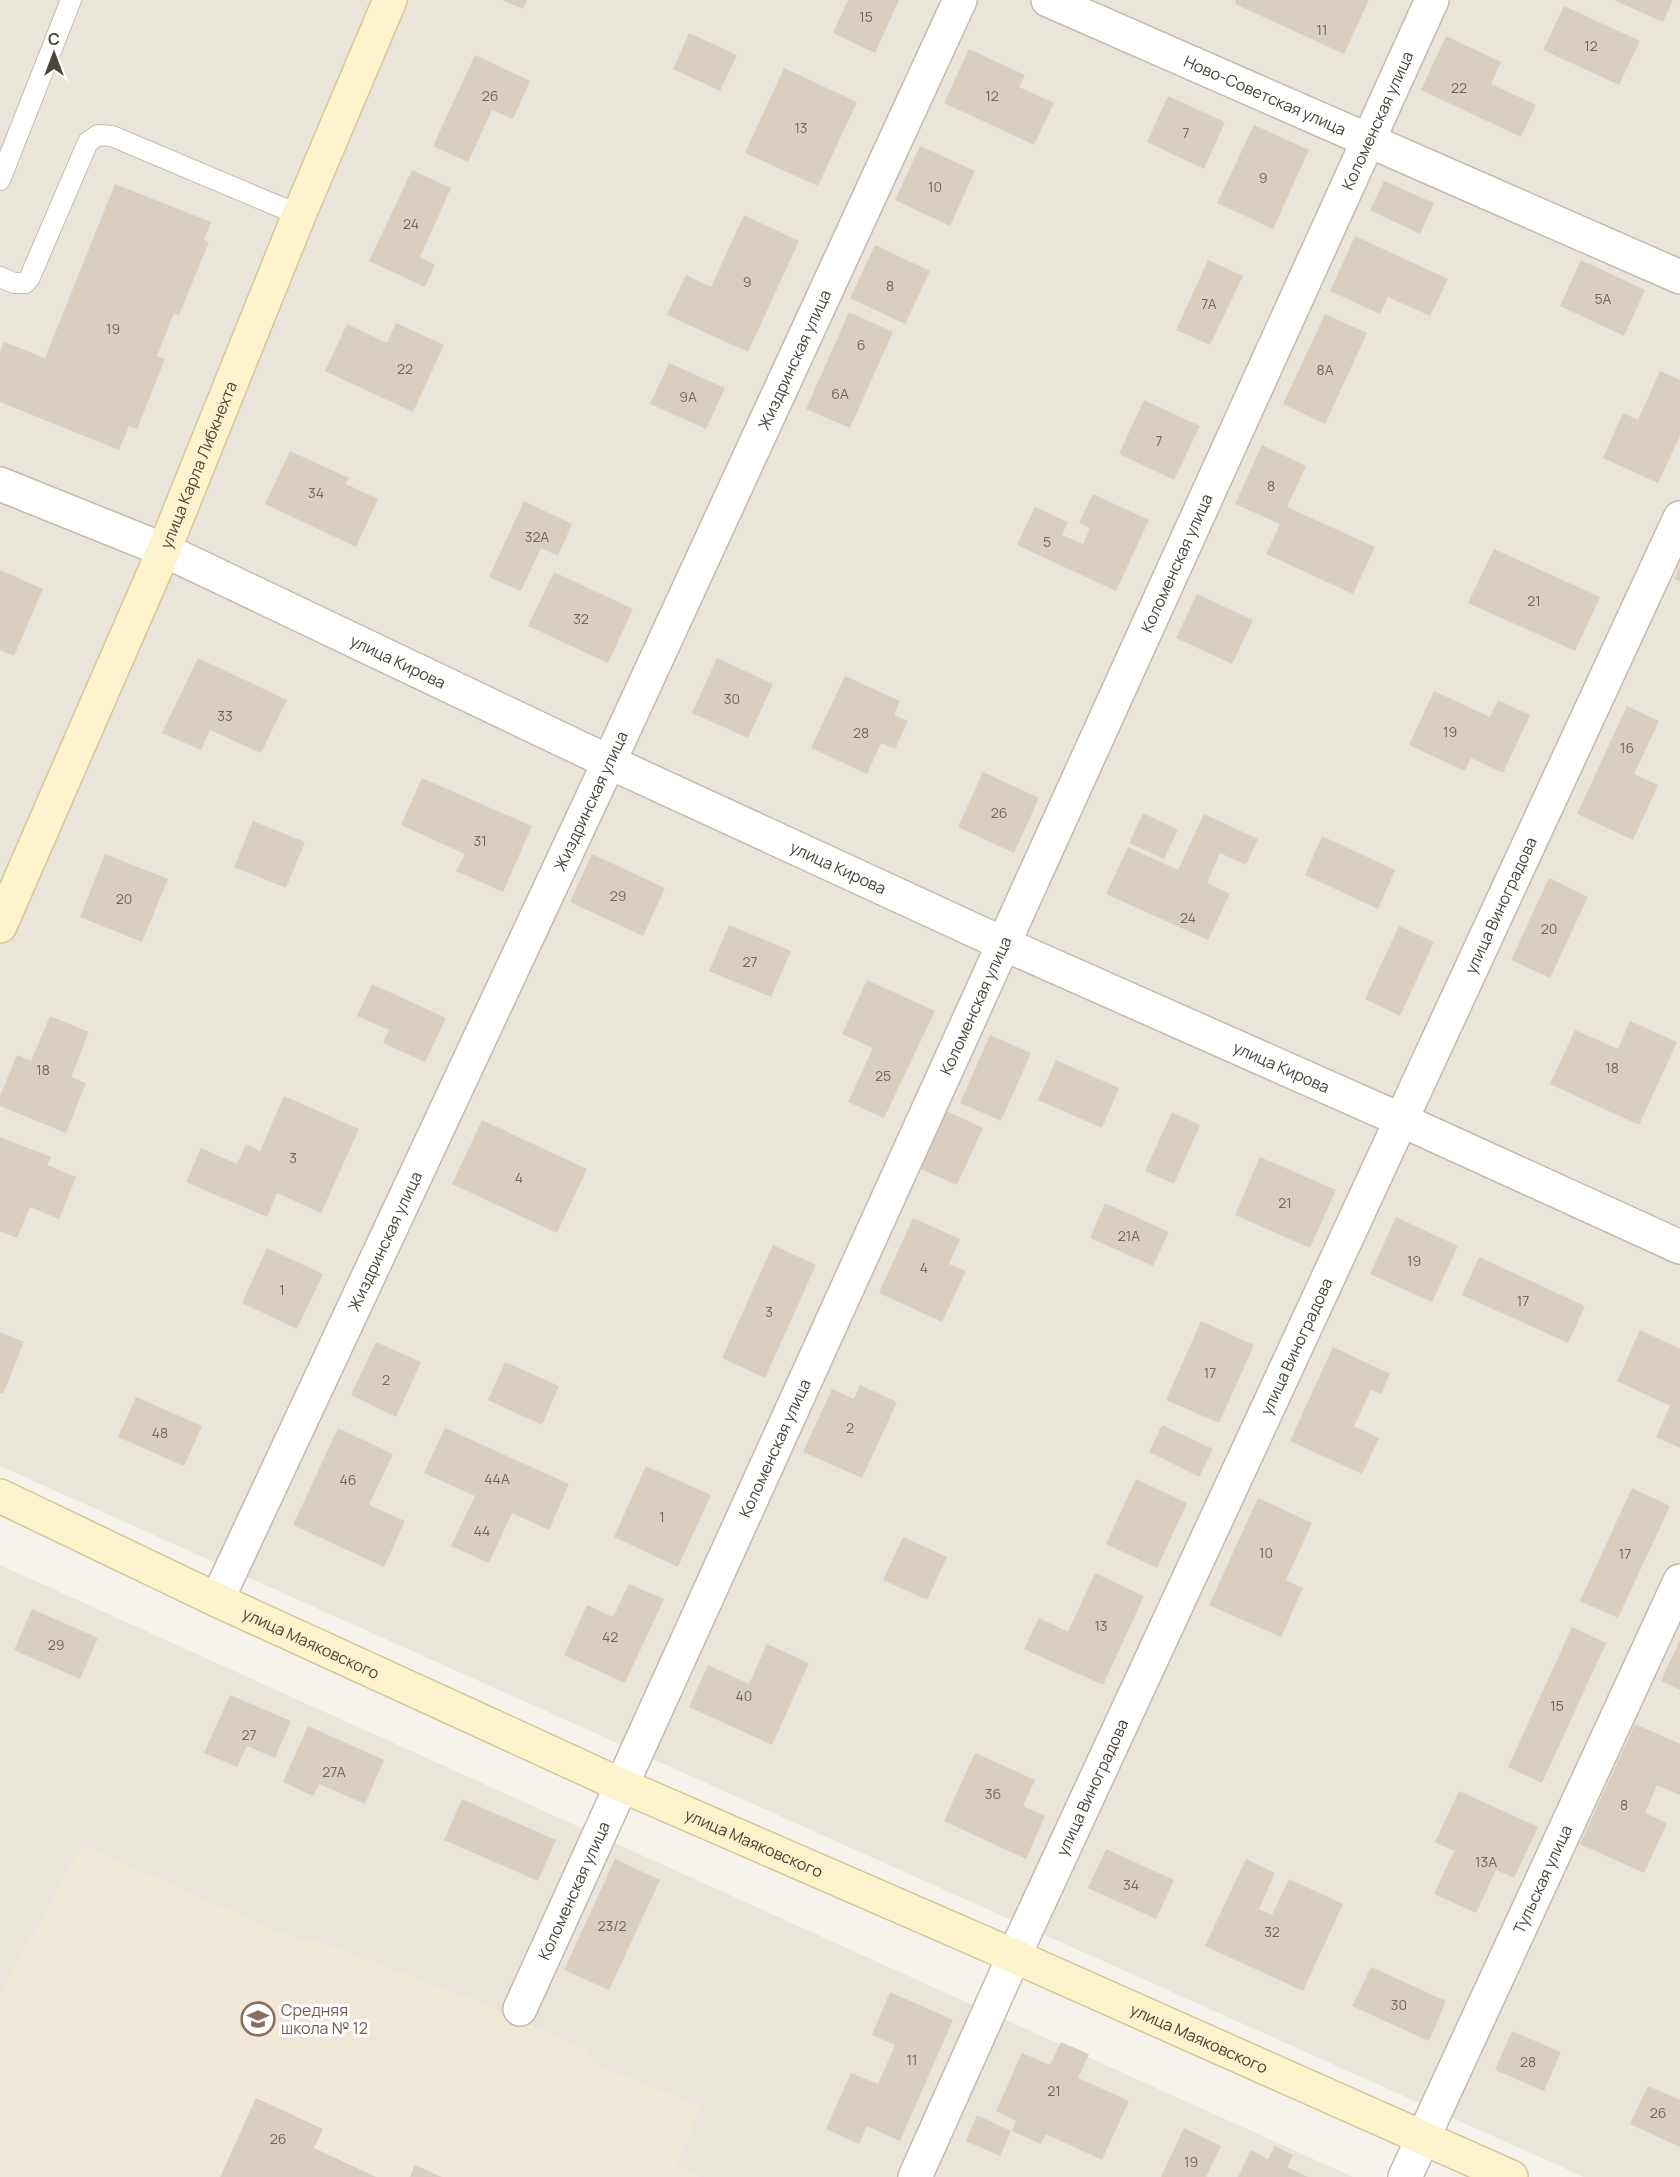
<svg xmlns="http://www.w3.org/2000/svg" width="1680" height="2177" font-family="Manrope,sans-serif">
	<style>
		.residential { fill: #eae5da }
		.education { fill: #efe8d6 }
		.building { fill: #d8cfc1 }
		.lines { fill: none; stroke-linecap: round; stroke-linejoin: round }
		.lane-casing { stroke: #c2bbae; stroke-width: 22 }
		.street-casing { stroke: #c2bbae; stroke-width: 36 }
		.secondary-casing { stroke: #d6c79b; stroke-width: 36 }
		.lane { stroke: #fff; stroke-width: 20 }
		.street { stroke: #fff; stroke-width: 33 }
		.secondary { stroke: #fff3cd; stroke-width: 33 }
		.labels { text-anchor: middle; dominant-baseline: central; stroke-width: 6; stroke-linejoin: round; paint-order: stroke }
		.number-label { font-size: 14px; fill: #6e675b }
		.street-label { font-size: 16px; fill: #4b4439; stroke: #fff }
		.education-label { font-size: 16px; fill: #785e54; stroke: #fff; text-anchor: start }
	</style>
	<rect width="100%" height="100%" fill="#f6f3ec"/>
	<!-- residential -->
	<path class="residential" d="M0,0H1680V2177H1584L0,1466Z
		M0,1565L1353,2177H700L676,2166L699,2106L598,2066L584,2050L494,2009L324,1944L291,1938L83,1846L0,1994Z"/>
	<!-- education -->
	<path class="education" d="M83,1846L291,1938L324,1944L494,2009L584,2050L598,2066L700,2106L676,2166L700,2177H0V1994Z"/>
	<!-- building -->
	<path class="building" d="M502,0H527L523,9Z
		M848,0H899L875,53L833,33Z
		M1236,0H1369L1344,54L1235,4Z
		M1614,0H1673L1663,22Z
		M1564,6L1640,41L1619,85L1543,50Z
		M689,33L737,55L720,91L673,69Z
		M1446,36L1501,62L1491,84L1536,105L1521,137L1421,90Z
		M969,49L1025,75L1019,87L1054,103L1034,145L944,103Z
		M475,55L530,81L513,119L492,110L468,162L433,146Z
		M784,68L857,102L818,186L745,153Z
		M1168,96L1225,122L1204,169L1147,142Z
		M1254,125L1309,150L1273,229L1217,203Z
		M920,146L975,171L950,226L895,200Z
		M412,170L451,188L420,257L435,265L425,287L369,261Z
		M1384,181L1434,203L1420,234L1370,210Z
		M115,184L211,222L204,240L209,242L179,315L174,313L157,356L165,359L137,429L129,426L119,450L0,402V352L4,342L45,358Z
		M744,215L799,241L748,352L667,315L686,275L711,287Z
		M1355,236L1448,279L1430,316L1388,297L1380,314L1330,291Z
		M875,245L930,271L905,324L850,298Z
		M1208,260L1243,276L1210,345L1176,330Z
		M1581,260L1645,290L1624,336L1560,306Z
		M849,312L893,332L850,428L806,409Z
		M1325,314L1367,333L1325,424L1283,404Z
		M396,323L444,345L413,412L325,371L347,324L387,343Z
		M669,363L725,388L706,429L650,404Z
		M1660,371L1680,380V436L1658,483L1603,458L1623,413L1638,420Z
		M1144,400L1200,426L1174,480L1119,454Z
		M1262,445L1306,466L1287,507L1375,547L1353,594L1266,554L1280,524L1235,504Z
		M290,451L349,478L346,484L378,499L356,547L265,504Z
		M1093,494L1149,520L1116,591L1017,545L1035,507L1068,522L1062,535L1083,544L1090,528L1079,523Z
		M524,501L572,524L558,556L541,548L521,591L489,577Z
		M1494,549L1600,597L1575,651L1468,603Z
		M1680,565V581L1674,579Z
		M0,570L43,589L14,656L0,650Z
		M554,572L633,609L608,663L528,626Z
		M1197,594L1253,620L1232,664L1176,638Z
		M198,658L287,700L261,753L210,730L201,750L162,733Z
		M717,658L773,684L748,738L692,713Z
		M845,676L900,701L894,715L908,721L895,749L881,743L867,774L811,748Z
		M1434,691L1490,717L1498,700L1530,715L1503,773L1471,758L1465,771L1409,745Z
		M1627,706L1659,721L1634,774L1658,785L1633,840L1577,814Z
		M983,772L1039,798L1014,853L958,827Z
		M422,778L532,826L503,892L456,871L465,854L401,825Z
		M1143,813L1178,830L1164,859L1129,843Z
		M1204,814L1258,839L1246,865L1220,853L1207,883L1230,894L1208,940L1106,894L1128,847L1178,870Z
		M253,821L305,842L286,888L234,867Z
		M1322,836L1395,870L1378,909L1305,875Z
		M105,854L168,879L142,942L80,917Z
		M592,854L665,888L643,936L570,902Z
		M1549,878L1588,897L1550,978L1511,960Z
		M729,925L791,951L771,997L709,971Z
		M1399,926L1434,942L1400,1016L1365,999Z
		M867,980L935,1011L884,1118L848,1102L873,1048L842,1034Z
		M372,984L446,1018L425,1062L383,1043L389,1030L357,1016Z
		M50,1016L89,1032L71,1077L86,1083L66,1133L0,1106V1096L17,1055L31,1061Z
		M1630,1021L1677,1042L1639,1125L1550,1084L1575,1030L1618,1049Z
		M990,1035L1031,1053L1001,1121L960,1103Z
		M1056,1060L1119,1088L1102,1128L1038,1100Z
		M284,1096L359,1129L321,1213L277,1193L267,1217L186,1182L201,1148L237,1164L246,1144L260,1151Z
		M944,1110L983,1128L957,1185L918,1168Z
		M1172,1112L1200,1125L1174,1184L1145,1171Z
		M482,1120L587,1169L557,1233L452,1184Z
		M0,1137L51,1157L47,1165L76,1177L59,1219L30,1207L17,1238L0,1231Z
		M1260,1157L1336,1190L1310,1248L1235,1215Z
		M1105,1203L1169,1232L1153,1266L1090,1238Z
		M1396,1217L1458,1246L1432,1302L1370,1274Z
		M913,1218L960,1239L949,1264L966,1271L942,1322L879,1293Z
		M773,1245L816,1265L765,1378L722,1358Z
		M267,1248L323,1274L297,1329L242,1303Z
		M1479,1257L1585,1306L1568,1343L1462,1295Z
		M1201,1321L1254,1345L1219,1423L1166,1400Z
		M1640,1330L1680,1349V1448L1656,1437L1670,1406L1617,1381Z
		M0,1332L24,1342L3,1394L0,1393Z
		M376,1342L421,1362L396,1417L351,1395Z
		M1333,1347L1390,1374L1381,1394L1371,1390L1354,1426L1379,1438L1362,1474L1290,1441Z
		M505,1362L559,1386L542,1425L488,1400Z
		M860,1385L897,1402L862,1478L803,1452L832,1389L854,1399Z
		M136,1397L202,1426L184,1466L118,1437Z
		M1162,1425L1213,1449L1199,1477L1149,1452Z
		M338,1428L393,1454L369,1505L405,1521L384,1567L293,1525Z
		M445,1428L569,1484L549,1530L512,1513L489,1563L451,1546L475,1496L424,1473Z
		M646,1466L711,1495L678,1567L614,1537Z
		M1136,1479L1187,1503L1157,1568L1106,1544Z
		M1632,1488L1670,1506L1618,1618L1580,1601Z
		M1258,1498L1312,1523L1286,1580L1303,1588L1281,1637L1209,1605Z
		M903,1537L947,1557L927,1600L883,1580Z
		M1095,1573L1144,1596L1103,1685L1024,1649L1039,1618L1068,1632Z
		M629,1584L664,1599L625,1683L564,1655L587,1605L613,1617Z
		M32,1609L98,1638L80,1679L14,1650Z
		M1572,1627L1606,1643L1542,1783L1508,1767Z
		M1680,1640V1690L1661,1681Z
		M767,1644L809,1663L772,1745L689,1707L708,1665L749,1684Z
		M230,1695L291,1721L275,1758L247,1746L237,1767L204,1753Z
		M1635,1724L1680,1744V1795L1657,1785L1645,1813L1667,1823L1644,1873L1580,1844Z
		M308,1726L384,1760L365,1804L319,1784L313,1796L283,1782Z
		M975,1753L1035,1780L1023,1806L1045,1816L1026,1859L944,1821Z
		M1459,1791L1538,1827L1514,1878L1496,1870L1476,1913L1434,1894L1454,1851L1435,1842Z
		M462,1799L556,1840L538,1881L444,1840Z
		M1106,1849L1174,1880L1156,1919L1088,1888Z
		M615,1859L660,1880L609,1990L564,1970Z
		M1246,1859L1275,1873L1259,1909L1272,1915L1289,1879L1343,1904L1303,1991L1205,1946Z
		M1371,1967L1446,2001L1429,2041L1352,2006Z
		M890,1992L953,2020L900,2141L867,2126L859,2144L826,2129L851,2073L878,2084L895,2045L872,2035Z
		M1512,2031L1561,2052L1544,2091L1495,2070Z
		M1061,2042L1089,2054L1078,2078L1129,2101L1102,2160L1046,2134L1041,2144L1012,2131L1016,2121L996,2111L1022,2053L1050,2065Z
		M1648,2086L1680,2100V2147L1630,2124Z
		M256,2098L323,2129L314,2148L376,2177H220Z
		M977,2115L1011,2131L1000,2156L966,2141Z
		M1184,2128L1221,2146L1206,2177H1161Z
		M1275,2146L1293,2155L1287,2167L1308,2177H1238L1251,2150L1268,2159Z
		M415,2165L442,2177H410Z"/>
	<g class="lines">
		<defs>
			<path id="lane" d="M0,180L71,0
				M0,277L14,283H25L30,277L88,142L98,135L112,136L299,215"/>
			<g id="street">
				<path id="s1" d="M1048,0L1680,277"/>
				<path id="s2" d="M0,484L164,550L609,762L1004,944L1399,1119L1680,1247"/>
				<path id="s3" d="M217,1600L609,762L960,0"/>
				<path id="s4" d="M520,2009L1432,0"/>
				<path id="s5" d="M915,2177L1014,1956L1680,518"/>
				<path id="s6" d="M1405,2177L1680,1581"/>
			</g>
			<g id="secondary">
				<path id="s7" d="M0,926L164,550L299,215L390,0"/>
				<path id="s8" d="M0,1496L217,1600L621,1785L1014,1956L1511,2177"/>
			</g>
		</defs>
		<!-- lane casing -->
		<use href="#lane" class="lane-casing"/>
		<!-- street casing -->
		<use href="#street" class="street-casing"/>
		<!-- secondary casing -->
		<use href="#secondary" class="secondary-casing"/>
		<!-- lane -->
		<use href="#lane" class="lane"/>
		<!-- street -->
		<use href="#street" class="street"/>
		<!-- secondary -->
		<use href="#secondary" class="secondary"/>
	</g>
	<!-- icons -->
	<defs>
		<symbol id="school-ring" viewBox="-11 -11 22 22"><circle r="9.5" fill="#fff" stroke="#8d6e63" stroke-width="1.5"/><path d="M0-5L7-2L0 1L-7-2ZM-4 1L0 2.5L4 1V4Q0 6-4 4Z" fill="#8d6e63"/></symbol>
	</defs>
	<g fill-rule="evenodd">
		<use href="#school-ring" x="239" y="2000" width="38" height="38"/>
	</g>
	<g class="labels">
		<!-- number labels -->
		<g class="number-label">
			<text x="866" y="16">15</text>
			<text x="1322" y="29">11</text>
			<text x="1591" y="45">12</text>
			<text x="1459" y="87">22</text>
			<text x="490" y="95">26</text>
			<text x="992" y="95">12</text>
			<text x="801" y="127">13</text>
			<text x="1186" y="132">7</text>
			<text x="1263" y="177">9</text>
			<text x="935" y="186">10</text>
			<text x="411" y="223">24</text>
			<text x="747" y="281">9</text>
			<text x="890" y="285">8</text>
			<text x="1603" y="298">5А</text>
			<text x="1209" y="303">7А</text>
			<text x="113" y="328">19</text>
			<text x="861" y="344">6</text>
			<text x="405" y="368">22</text>
			<text x="1325" y="369">8А</text>
			<text x="840" y="393">6А</text>
			<text x="688" y="396">9А</text>
			<text x="1159" y="440">7</text>
			<text x="1271" y="485">8</text>
			<text x="316" y="492">34</text>
			<text x="537" y="536">32А</text>
			<text x="1047" y="541">5</text>
			<text x="1534" y="600">21</text>
			<text x="581" y="618">32</text>
			<text x="732" y="698">30</text>
			<text x="225" y="715">33</text>
			<text x="1450" y="731">19</text>
			<text x="861" y="732">28</text>
			<text x="1627" y="747">16</text>
			<text x="999" y="812">26</text>
			<text x="480" y="840">31</text>
			<text x="618" y="895">29</text>
			<text x="124" y="898">20</text>
			<text x="1188" y="917">24</text>
			<text x="1549" y="928">20</text>
			<text x="750" y="961">27</text>
			<text x="1612" y="1067">18</text>
			<text x="43" y="1069">18</text>
			<text x="883" y="1075">25</text>
			<text x="293" y="1157">3</text>
			<text x="519" y="1177">4</text>
			<text x="1285" y="1202">21</text>
			<text x="1129" y="1235">21А</text>
			<text x="1414" y="1260">19</text>
			<text x="924" y="1267">4</text>
			<text x="282" y="1289">1</text>
			<text x="1523" y="1300">17</text>
			<text x="769" y="1311">3</text>
			<text x="1210" y="1372">17</text>
			<text x="386" y="1379">2</text>
			<text x="850" y="1427">2</text>
			<text x="160" y="1432">48</text>
			<text x="497" y="1478">44А</text>
			<text x="348" y="1479">46</text>
			<text x="662" y="1516">1</text>
			<text x="482" y="1530">44</text>
			<text x="1266" y="1552">10</text>
			<text x="1625" y="1553">17</text>
			<text x="1101" y="1625">13</text>
			<text x="610" y="1636">42</text>
			<text x="56" y="1644">29</text>
			<text x="744" y="1695">40</text>
			<text x="1557" y="1705">15</text>
			<text x="249" y="1734">27</text>
			<text x="334" y="1771">27А</text>
			<text x="993" y="1793">36</text>
			<text x="1624" y="1804">8</text>
			<text x="1486" y="1861">13А</text>
			<text x="1131" y="1884">34</text>
			<text x="612" y="1925">23/2</text>
			<text x="1272" y="1931">32</text>
			<text x="1399" y="2004">30</text>
			<text x="912" y="2059">11</text>
			<text x="1528" y="2061">28</text>
			<text x="1054" y="2090">21</text>
			<text x="1658" y="2112">26</text>
			<text x="278" y="2138">26</text>
			<text x="1191" y="2161">19</text>
		</g>
		<!-- street labels -->
		<g class="street-label">
			<text stroke="none"><textPath href="#s1" startOffset="237">Ново-Советская улица</textPath></text>
			<text stroke="none"><textPath href="#s4" startOffset="2074">Коломенская улица</textPath></text>
			<text stroke="none"><textPath href="#s3" startOffset="1368">Жиздринская улица</textPath></text>
			<text stroke="none"><textPath href="#s7" startOffset="502">улица Карла Либкнехта</textPath></text>
			<text stroke="none"><textPath href="#s4" startOffset="1588">Коломенская улица</textPath></text>
			<text stroke="none"><textPath href="#s2" startOffset="436">улица Кирова</textPath></text>
			<text stroke="none"><textPath href="#s3" startOffset="882">Жиздринская улица</textPath></text>
			<text stroke="none"><textPath href="#s2" startOffset="922">улица Кирова</textPath></text>
			<text stroke="none"><textPath href="#s5" startOffset="1400">улица Виноградова</textPath></text>
			<text stroke="none"><textPath href="#s4" startOffset="1102">Коломенская улица</textPath></text>
			<text stroke="none"><textPath href="#s2" startOffset="1408">улица Кирова</textPath></text>
			<text stroke="none"><textPath href="#s3" startOffset="396">Жиздринская улица</textPath></text>
			<text stroke="none"><textPath href="#s5" startOffset="914">улица Виноградова</textPath></text>
			<text stroke="none"><textPath href="#s4" startOffset="616">Коломенская улица</textPath></text>
			<text stroke="none"><textPath href="#s8" startOffset="344">улица Маяковского</textPath></text>
			<text stroke="none"><textPath href="#s5" startOffset="428">улица Виноградова</textPath></text>
			<text stroke="none"><textPath href="#s8" startOffset="830">улица Маяковского</textPath></text>
			<text stroke="none"><textPath href="#s6" startOffset="328">Тульская улица</textPath></text>
			<text stroke="none"><textPath href="#s4" startOffset="130">Коломенская улица</textPath></text>
			<text stroke="none"><textPath href="#s8" startOffset="1316">улица Маяковского</textPath></text>
		</g>
		<!-- education labels -->
		<g class="education-label">
			<text x="281" y="2010">Средняя<tspan x="281" dy="18">школа № 12</tspan></text>
		</g>
	</g>
	<!-- north arrow -->
	<g transform="translate(54 54)" stroke="#ffffff" stroke-width="4.5" paint-order="stroke">
	<path d="M0-4.5L10 22L0 15L-10 22Z" fill="#4b4439"/>
	<text y="-9" font-size="16" font-weight="bold" text-anchor="middle" fill="#4b4439">С</text>
	</g>
</svg>
